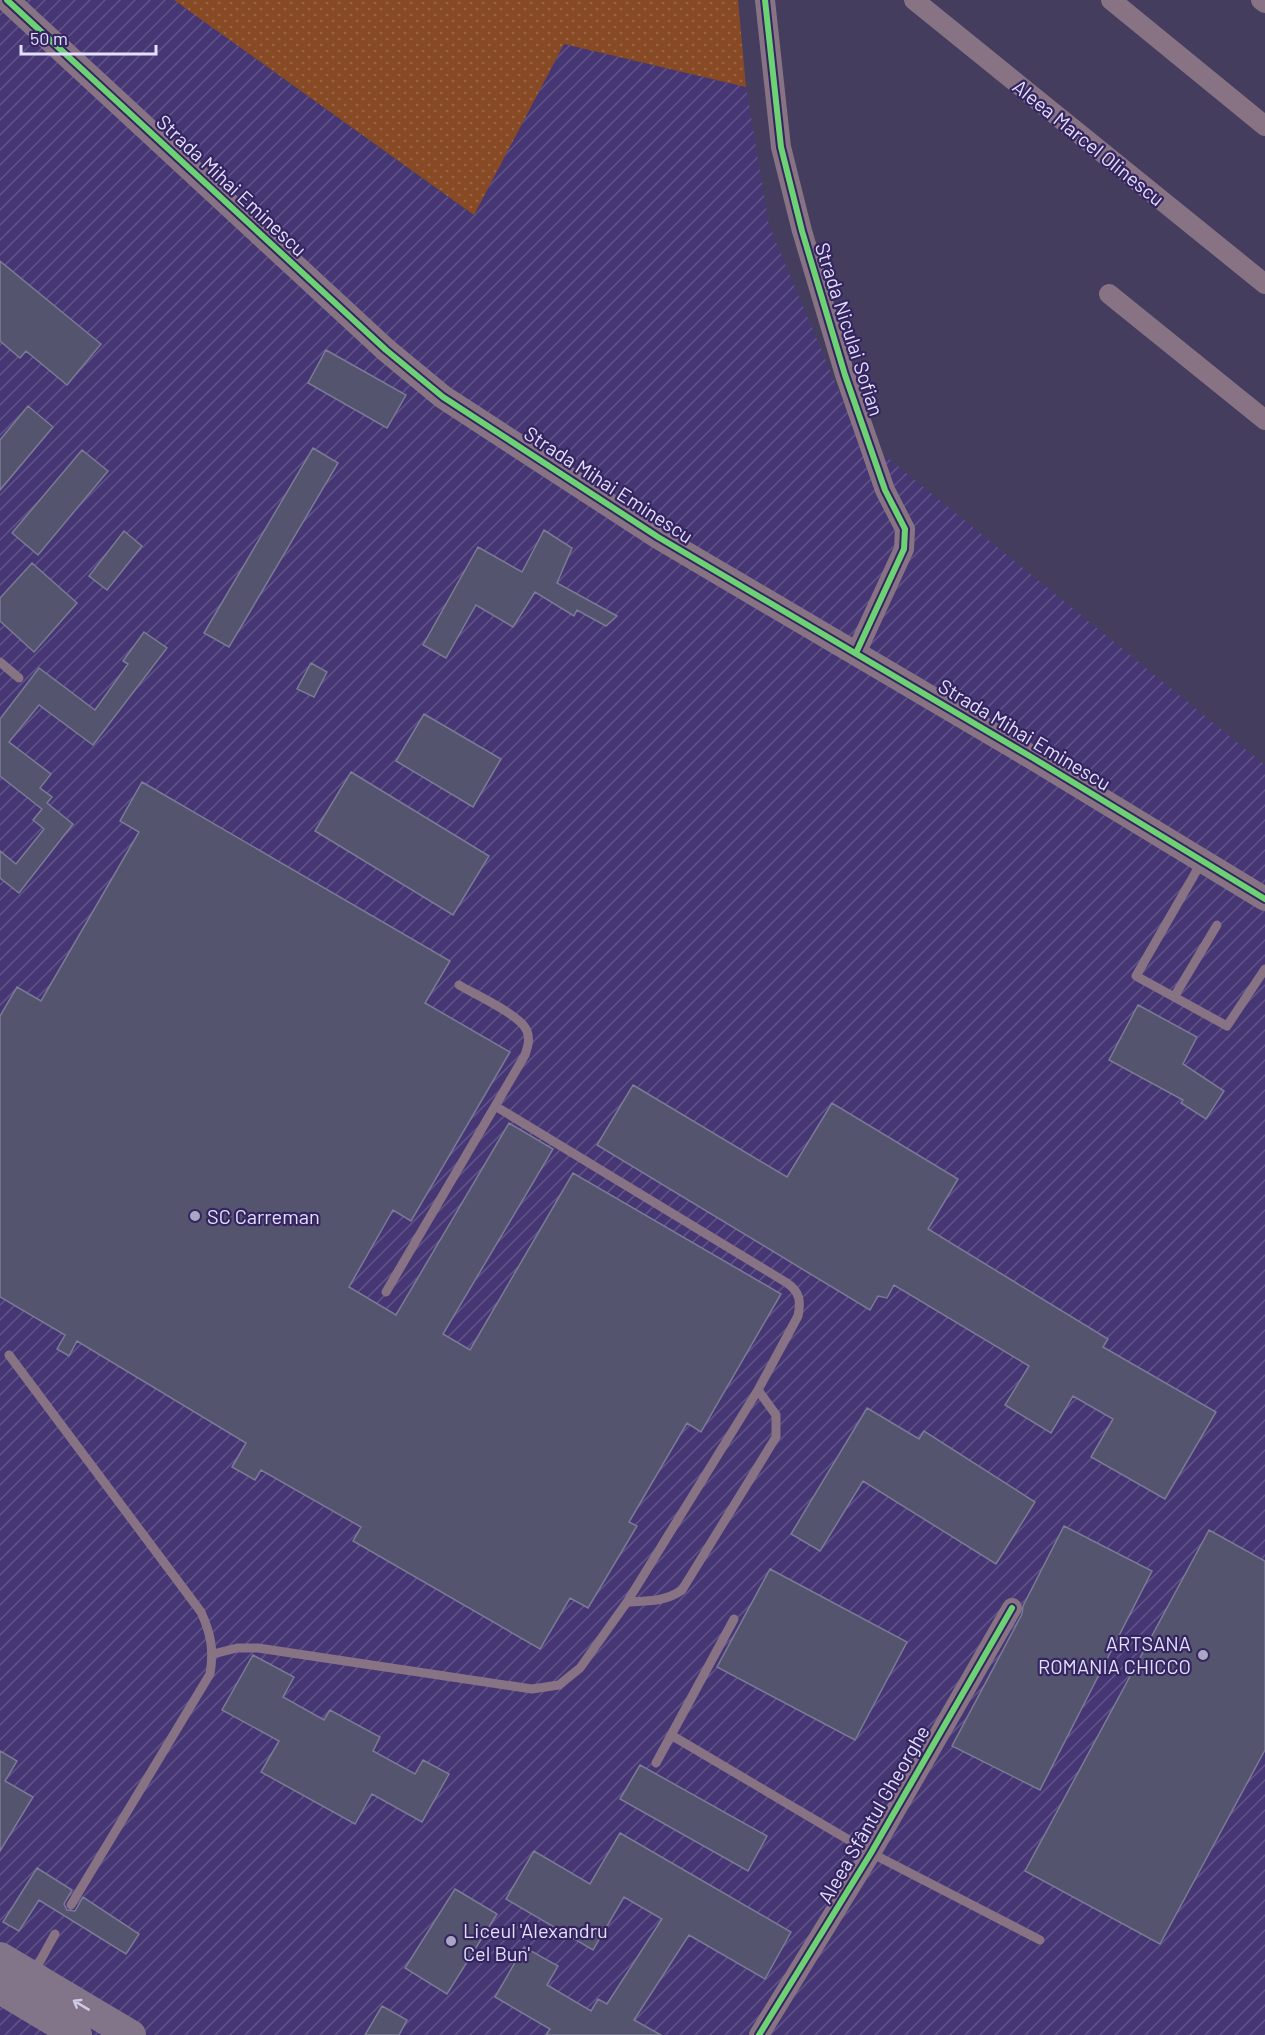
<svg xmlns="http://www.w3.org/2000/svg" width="1265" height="2035" font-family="Barlow,sans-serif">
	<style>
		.industrial { fill: url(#industrial-furrows) }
		.grass { fill: url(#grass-dots) }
		.building { fill: #54546e; stroke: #7b7b97; stroke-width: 1.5 }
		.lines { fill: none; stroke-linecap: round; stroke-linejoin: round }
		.service { stroke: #887385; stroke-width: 9 }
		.minor { stroke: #887385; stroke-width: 20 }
		.tertiary { stroke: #887385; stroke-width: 24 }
		.primary { stroke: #837589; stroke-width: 30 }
		.cycleway-casing { stroke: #342560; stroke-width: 10 }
		.cycleway { stroke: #6cd273; stroke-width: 6 }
		.oneway { stroke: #d0cae6 }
		.poi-dot { fill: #aca6c5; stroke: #342560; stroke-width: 2 }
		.labels { text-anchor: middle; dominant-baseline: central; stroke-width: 4.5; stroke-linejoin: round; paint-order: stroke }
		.street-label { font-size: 20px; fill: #e3dffd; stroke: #342560 }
		.poi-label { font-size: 20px; fill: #e3dffd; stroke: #342560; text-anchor: start }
	</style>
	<defs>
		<pattern id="industrial-furrows" width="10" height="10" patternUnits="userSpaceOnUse" patternTransform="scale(1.5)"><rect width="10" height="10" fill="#463774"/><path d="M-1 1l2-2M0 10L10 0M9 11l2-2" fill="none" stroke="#615489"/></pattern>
		<pattern id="grass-dots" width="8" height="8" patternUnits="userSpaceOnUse" patternTransform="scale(1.5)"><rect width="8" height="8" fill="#874a25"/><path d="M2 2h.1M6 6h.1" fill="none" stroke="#986446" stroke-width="1.8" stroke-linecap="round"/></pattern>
	</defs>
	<rect width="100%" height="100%" fill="#453d5e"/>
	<!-- industrial -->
	<path class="industrial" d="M0,0H174L473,215L564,44L746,87L769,226L856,432L1265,765V2035H0Z"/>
	<!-- grass -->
	<path class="grass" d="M174,0H738L746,87L564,44L474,215Z"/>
	<!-- building -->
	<path class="building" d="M0,261L101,344L67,385L26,351L20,358L0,341Z
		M326,350L406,395L387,428L308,383Z
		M28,406L53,427L0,490V440Z
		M313,448L338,463L229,647L204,633Z
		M82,450L108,471L38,555L12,533Z
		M544,530L572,548L557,583L617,616L606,626L577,610L574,616L535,592L513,627L476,605L446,658L423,645L478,547L522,572Z
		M124,531L142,546L107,590L89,576Z
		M32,563L77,603L34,652L0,621V598Z
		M144,632L167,648L93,745L39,705L9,742L51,774L40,788L52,797L47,803L73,824L19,893L0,878V851L16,864L44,829L33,820L42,809L0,776V719L39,668L95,710L128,664L123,661Z
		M311,663L327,672L314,697L297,689Z
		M424,714L501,759L473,807L396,761Z
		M351,772L489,856L453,915L315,831Z
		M142,782L450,961L425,1003L510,1052L411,1221L393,1210L349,1287L396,1315L509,1123L553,1149L443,1334L470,1350L573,1173L781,1294L701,1432L687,1423L629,1522L637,1526L588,1608L570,1598L540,1649L353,1541L361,1527L261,1470L255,1480L232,1467L246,1443L77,1341L69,1356L57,1349L65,1335L0,1297V1016L17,987L41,1001L139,832L120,821Z
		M1138,1005L1197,1037L1183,1064L1224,1091L1206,1119L1181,1103L1183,1100L1109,1060Z
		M633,1085L787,1177L832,1103L958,1179L928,1229L1108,1339L1103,1347L1216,1412L1165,1499L1091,1457L1113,1419L1073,1396L1051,1433L1005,1405L1029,1366L894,1285L887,1298L878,1296L870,1310L597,1145Z
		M867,1408L919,1439L924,1431L1035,1502L996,1564L863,1481L820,1551L791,1534Z
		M1064,1526L1152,1571L1040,1790L952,1746L1022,1614L1023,1606Z
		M1209,1530L1265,1561V1750L1160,1944L1025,1871Z
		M770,1569L907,1642L855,1740L717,1667Z
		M253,1655L294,1677L283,1697L324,1720L330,1710L380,1737L373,1751L415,1774L423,1760L449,1774L422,1822L372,1794L355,1824L261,1772L279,1741L222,1710Z
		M0,1751L17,1761L5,1781L33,1797L0,1851Z
		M640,1765L767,1836L748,1871L620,1799Z
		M620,1833L791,1932L765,1979L689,1935L634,2020L661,2035H546L550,2029L495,1997L524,1947L558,1966L547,1985L591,2011L598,1999L607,2004L662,1919L624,1897L593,1950L506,1899L534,1851L590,1884Z
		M37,1868L72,1890L64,1904L67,1910L75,1911L83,1897L139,1934L126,1954L39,1900L19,1931L3,1922Z
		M455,1889L497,1914L447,1994L405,1968Z
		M382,2006L407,2020L399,2035H365Z"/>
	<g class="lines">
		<!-- service -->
		<path class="service" d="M0,662L19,678
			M1201,863L1136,976L1227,1026L1265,969
			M1174,997L1217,925
			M386,1292L525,1055C528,1046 530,1040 527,1031C521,1015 474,994 459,985
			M9,1355L201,1612C211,1634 214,1650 210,1674L71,1905
			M627,1602C647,1601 665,1602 682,1590L776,1437V1415L758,1390
			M213,1654L237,1648H258L532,1689L559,1685L580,1668L627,1602L758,1390L798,1316C801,1301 800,1292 787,1283L495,1106
			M671,1735L871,1853L1040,1940
			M656,1763L734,1619
			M34,1972L55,1934"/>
		<!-- minor -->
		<path class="minor" d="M765,0L781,147L802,231L845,375L885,490L905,529L904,549L856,653
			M914,0L1265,284
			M1111,0L1265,126
			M1261,0L1265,3
			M1109,294L1265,420
			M759,2035L871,1853L1012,1608"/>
		<!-- tertiary -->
		<path class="tertiary" d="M7,0L386,350L443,397L658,537L1033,758L1265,899"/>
		<!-- primary -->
		<path class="primary" d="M0,1957L131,2035
			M0,1989L77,2035"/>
		<defs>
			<path id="cycleway" d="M7,0L386,350L443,397L658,537L1033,758L1265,899
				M765,0L781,147L802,231L845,375L885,490L905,529L904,549L856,653
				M759,2035L871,1853L1012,1608"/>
		</defs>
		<!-- cycleway casing -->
		<use href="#cycleway" class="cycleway-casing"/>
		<!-- cycleway -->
		<use href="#cycleway" class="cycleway"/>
	</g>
	<!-- one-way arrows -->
	<defs><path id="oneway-shaft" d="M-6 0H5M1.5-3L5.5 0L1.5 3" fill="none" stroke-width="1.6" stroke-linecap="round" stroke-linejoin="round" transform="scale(1.5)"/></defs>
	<use class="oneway" href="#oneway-shaft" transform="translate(81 2005) rotate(-149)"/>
	<!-- markers -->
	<g class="poi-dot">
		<circle cx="195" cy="1216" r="6"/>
		<circle cx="1203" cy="1655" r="6"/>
		<circle cx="451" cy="1941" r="6"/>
	</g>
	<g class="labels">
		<!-- street labels -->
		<g class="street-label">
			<text transform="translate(1089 142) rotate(39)">Aleea Marcel Olinescu</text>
			<text transform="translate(232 185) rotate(43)">Strada Mihai Eminescu</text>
			<text transform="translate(850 329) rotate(72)">Strada Niculai Sofian</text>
			<text transform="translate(609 484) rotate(33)">Strada Mihai Eminescu</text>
			<text transform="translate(1025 734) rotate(31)">Strada Mihai Eminescu</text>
			<text transform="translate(873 1814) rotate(-60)">Aleea Sfântul Gheorghe</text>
		</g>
		<!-- poi labels -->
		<g class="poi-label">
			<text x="207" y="1216">SC Carreman</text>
			<text x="1191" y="1643" text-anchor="end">ARTSANA<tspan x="1191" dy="23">ROMANIA CHICCO</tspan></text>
			<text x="463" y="1930">Liceul 'Alexandru<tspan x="463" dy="23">Cel Bun'</tspan></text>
		</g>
	</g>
	<!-- scale -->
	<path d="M21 45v9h135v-9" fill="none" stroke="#e3dffd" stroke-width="3"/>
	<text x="30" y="45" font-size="18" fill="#e3dffd" stroke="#342560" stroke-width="4.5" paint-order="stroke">50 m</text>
</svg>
